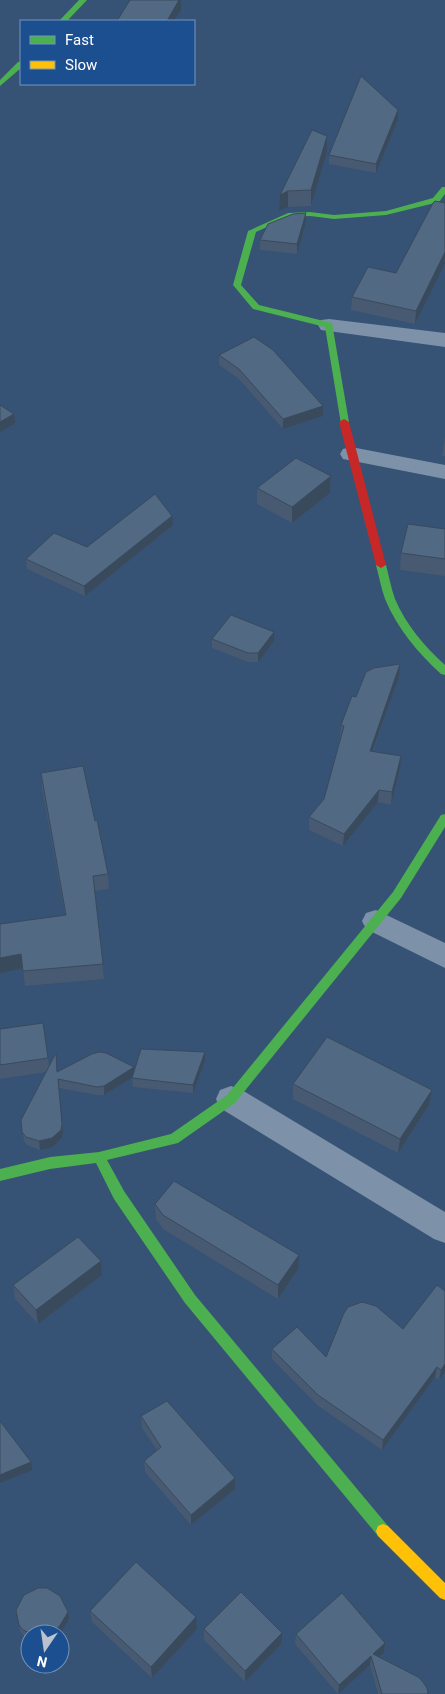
<svg xmlns="http://www.w3.org/2000/svg" width="445" height="1694" font-family="Roboto,sans-serif">
	<style>
		.lines { fill: none; stroke-linecap: round; stroke-linejoin: round }
		.street { fill: #7d92a8; fill-rule: evenodd }
		.fast { fill: #4caf50; fill-rule: evenodd }
		.slow { fill: #ffc107; fill-rule: evenodd }
		.jam { fill: #c62828; fill-rule: evenodd }
		.wall { fill: #475a72 }
		.shaded-wall { fill: #394a5c }
		.building { fill: #526984; stroke: #394a5c }
	</style>
	<rect width="100%" height="100%" fill="#365274"/>
	<g class="lines">
		<!-- street -->
		<path class="street" d="M329,319L445,333V347L321,330L318,325L321,320Z
			M351,447L445,465V479L343,459L340,454L343,449Z
			M376,910L445,943V968L366,929L362,921L366,913Z
			M231,1086L242,1090L445,1212V1243L434,1239L220,1108L216,1099L220,1090Z"/>
		<!-- fast -->
		<path class="fast" d="M79,0H87L67,21H59Z
			M18,62H21V68L0,86V80Z
			M442,187H445V194L439,202L386,215L334,219L310,216L289,217L256,232L241,285L259,305L332,323L349,422L347,424H341L325,327L253,309L233,285L248,231L288,213L310,212L334,215L386,211L433,198Z
			M381,562L386,565C389,576 391,588 395,599C406,625 425,647 445,665V675L441,674C418,653 397,628 385,599C381,588 379,576 376,565Z
			M445,814V827L401,898L235,1103L178,1143L107,1160L124,1191L195,1295L388,1526L390,1531L388,1536L383,1538L378,1536L185,1303L114,1199L96,1163L50,1169L0,1181V1169L50,1157L99,1152L171,1134L227,1095L393,892L441,815Z"/>
		<!-- slow -->
		<path class="slow" d="M383,1524L388,1526L445,1583V1600L440,1598L378,1536L376,1531L378,1526Z"/>
		<!-- jam -->
		<path class="jam" d="M344,419L349,422L386,565L381,568L376,565L339,422Z"/>
	</g>
	<!-- wall -->
	<path class="wall" d="M398,119L376,173L329,164V155Z
		M327,136V152L311,206L288,207L279,211L280,195Z
		M433,203L415,324L351,310L352,297L396,273Z
		M306,213V222L297,254L260,250V240Z
		M219,355L323,416L283,429L239,379L219,365Z
		M445,436V456H442Z
		M331,476L330,493L292,523L257,504V488Z
		M173,525L85,596L27,569L26,559L87,547Z
		M445,529V576L400,570L401,553Z
		M212,639L274,641L258,662H248L212,648Z
		M400,664L399,677L373,751L400,768L391,805L378,802L343,846L309,830V817L324,799L340,738L341,725L356,697Z
		M41,773L95,821L108,874L109,889L94,891L104,979L25,986L23,968L65,915L42,788Z
		M43,1023L49,1066L58,1072L134,1067V1071L205,1061L193,1093L133,1087L132,1078L104,1095H97L59,1088L63,1133L62,1138L53,1147L40,1150L27,1145L24,1141L21,1120L46,1072L0,1079V1029Z
		M293,1084L429,1105L398,1153L293,1099Z
		M155,1204L298,1269L278,1299L163,1229L156,1219Z
		M101,1261L102,1275L38,1324L15,1299L13,1285Z
		M445,1291V1372L439,1380L435,1377L382,1450L317,1405L272,1359V1349L326,1357L403,1329Z
		M141,1416L235,1489L191,1525L145,1472L144,1461L157,1450L142,1428Z
		M16,1610L68,1612L69,1619L59,1634H30V1639L25,1637L20,1631Z
		M90,1611L197,1629L152,1678L92,1622Z
		M204,1629L281,1644L245,1682L204,1640Z
		M296,1634L385,1643L384,1653L379,1657L428,1694H378L370,1665L338,1694L295,1644Z"/>
	<!-- shaded-wall -->
	<path class="shaded-wall" d="M179,0H181V10L174,21H167Z
		M398,110V119L376,173V164Z
		M327,136V152L311,206V190Z
		M288,191V207L279,211L280,195Z
		M306,213V222L297,254V244Z
		M445,252V263L415,324L416,311Z
		M323,406V416L283,429V419Z
		M14,414L15,423L0,432V422Z
		M331,476L330,493L292,523V507Z
		M172,516L173,525L85,596L84,586Z
		M274,632V641L258,662V653Z
		M400,664L399,677L368,763L370,751Z
		M401,756L400,768L391,805L392,792Z
		M379,790L378,802L343,846L344,834Z
		M21,954L23,968L0,973V958Z
		M205,1052V1061L193,1093V1085Z
		M134,1067L135,1076L104,1095V1086Z
		M58,1079L63,1133L62,1138L53,1147L40,1150L39,1141Z
		M432,1090L429,1105L398,1153L400,1139Z
		M299,1255L298,1269L278,1299V1285Z
		M101,1261L102,1275L38,1324L36,1310Z
		M445,1364V1372L439,1380L441,1370Z
		M437,1367L435,1377L382,1450L383,1440Z
		M31,1462L32,1470L0,1483V1475Z
		M235,1478V1489L191,1525V1515Z
		M68,1612L69,1619L60,1634H48Z
		M196,1617L197,1629L152,1678L151,1667Z
		M282,1633L281,1644L245,1682V1671Z
		M385,1643L384,1653L373,1662V1654Z
		M371,1656L370,1665L338,1694L339,1685Z"/>
	<!-- building -->
	<path class="building" d="M130,0H179L167,21H117Z
		M361,76L398,110L376,164L329,155Z
		M312,130L327,136L311,190L288,191L280,195Z
		M435,201L445,203V252L416,311L352,297L368,267L396,273L433,203Z
		M306,213L297,244L260,240L268,224L293,214Z
		M254,337L273,350L323,406L283,419L239,369L219,355Z
		M0,405L14,414L0,422Z
		M296,458L331,476L292,507L257,488Z
		M155,494L172,516L84,586L26,559L54,533L87,547Z
		M408,524L445,529V559L401,553Z
		M231,615L274,632L258,653H248L212,639Z
		M400,664L370,751L401,756L392,792L379,790L344,834L309,817L324,799L344,726L341,725L352,696L356,697L366,672L374,668Z
		M83,766L95,821L97,820L108,874L93,876L103,964L23,971L21,954L0,958V924L66,915L41,773Z
		M43,1023L48,1058L0,1065V1029Z
		M327,1037L432,1090L400,1139L293,1084Z
		M141,1049L205,1052L193,1085L132,1078Z
		M99,1052L106,1053L134,1067L104,1086L97,1087L58,1079L62,1124L61,1130L52,1138L39,1141L26,1137L22,1132L21,1120L56,1053L57,1072L92,1054Z
		M174,1181L299,1255L278,1285L163,1215L155,1204Z
		M78,1237L101,1261L36,1310L13,1285Z
		M437,1285L445,1291V1364L441,1370L437,1367L383,1440L318,1395L272,1349L297,1327L326,1357L344,1313L348,1307L362,1302L376,1306L403,1329Z
		M167,1401L235,1478L191,1515L144,1461L161,1447L141,1416Z
		M0,1421L31,1462L0,1475Z
		M136,1562L196,1617L151,1667L90,1611Z
		M38,1588H47L60,1596L68,1612L59,1627L48,1634H32L23,1630L19,1625L16,1610L24,1595Z
		M241,1592L282,1633L245,1671L204,1629Z
		M342,1593L385,1643L373,1654L418,1677L423,1682L427,1688L428,1694H382L371,1656L339,1685L296,1634Z"/>
	<!-- legend -->
	<rect x="20" y="20" width="175" height="65" fill="#1b4f8f" stroke="#7695bc"/>
	<rect x="30" y="36" width="25" height="8" fill="#4caf50" stroke="#7695bc"/>
	<text x="65" y="45" font-size="15" fill="#ffffff">Fast</text>
	<rect x="30" y="61" width="25" height="8" fill="#ffc107" stroke="#7695bc"/>
	<text x="65" y="70" font-size="15" fill="#ffffff">Slow</text>
	<!-- north arrow -->
	<g transform="translate(45 1649) rotate(193)"><circle r="24" fill="#1b4f8f" stroke="#7695bc"/>
	<path d="M0-4L9 19L0 12L-9 19Z" fill="#b9c2ce"/>
	<text y="-8" font-size="14" font-weight="bold" text-anchor="middle" fill="#ffffff">N</text>
	</g>
</svg>
